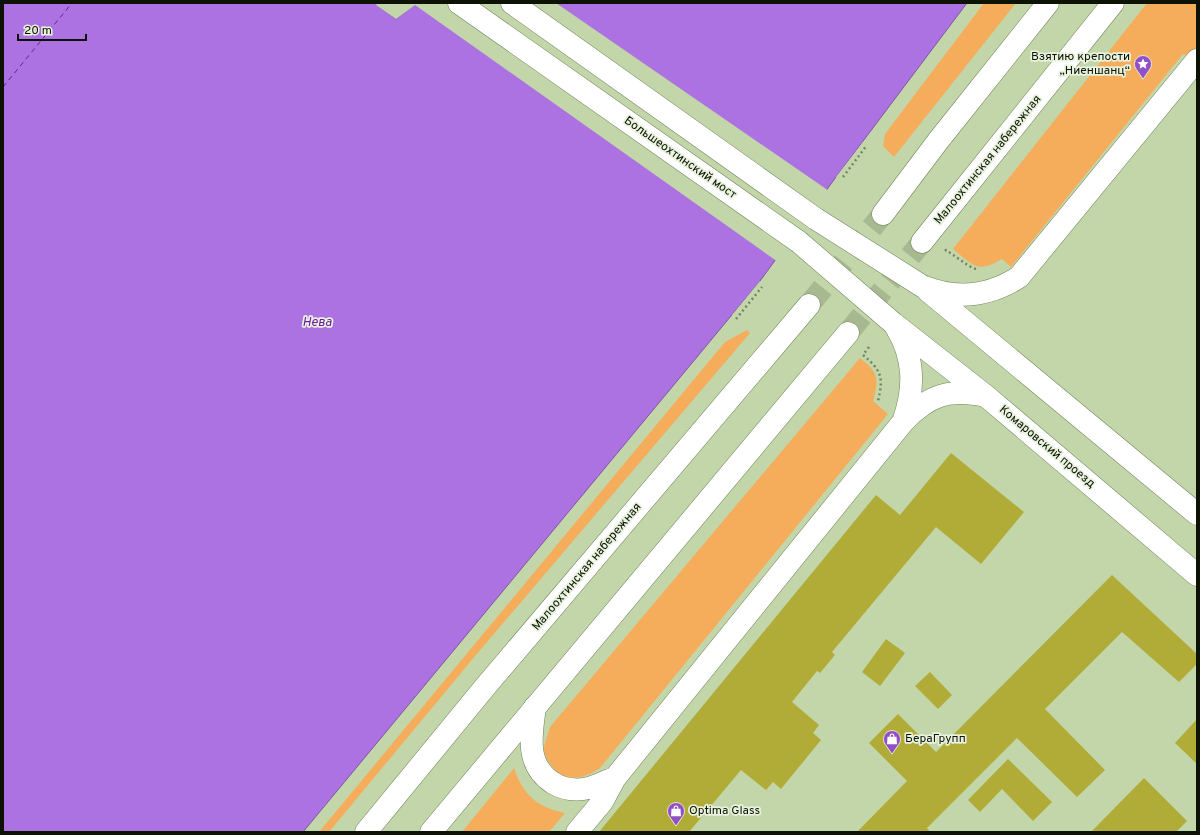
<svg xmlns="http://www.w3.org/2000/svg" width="1200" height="835" font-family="Overpass,sans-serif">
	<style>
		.green { fill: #f5ad5c }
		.water { fill: #ad72e1; stroke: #7d559f }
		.pier { fill: #c2d6aa }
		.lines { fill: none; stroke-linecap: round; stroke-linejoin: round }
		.ferry { stroke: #6d1aa1; stroke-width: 1; stroke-dasharray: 5 4; stroke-linecap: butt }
		.building { fill: #b1ac38 }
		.primary-tunnel { stroke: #a7b991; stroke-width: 22; stroke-dasharray: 22 11; stroke-linecap: butt }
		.secondary-casing { stroke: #71825a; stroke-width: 23 }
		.primary-casing { stroke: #71825a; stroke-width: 23 }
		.path { stroke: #758364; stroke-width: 2.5; stroke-dasharray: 2 3; stroke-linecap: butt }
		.secondary { stroke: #fff; stroke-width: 22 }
		.primary { stroke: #fff; stroke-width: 22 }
		.secondary-bridge-casing { stroke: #71825a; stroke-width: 23; stroke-linecap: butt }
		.secondary-bridge { stroke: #fff; stroke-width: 22 }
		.labels { text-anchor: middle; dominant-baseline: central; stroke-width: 3.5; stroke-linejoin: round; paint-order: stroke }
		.poi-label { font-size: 12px; fill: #0c1204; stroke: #e8f2dd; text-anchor: start }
		.street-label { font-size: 12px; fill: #0c1204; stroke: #e8f2dd }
		.water-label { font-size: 13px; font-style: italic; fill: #6d1aa1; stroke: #e8f2dd }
	</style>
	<rect width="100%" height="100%" fill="#c2d6aa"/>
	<!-- green -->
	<path class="green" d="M984,3H1016L894,157L883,146L885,134Z
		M1147,3H1197V46L1188,57L1183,54L1011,267L1002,259C977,274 973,265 953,249Z
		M747,330L750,333L476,655L329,832H319L725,342Z
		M860,358C879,373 879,379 873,401L888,414L600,768C584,779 564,784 551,765C547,760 544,754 544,748C545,741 548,734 550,727Z
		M514,768C523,795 537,807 565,813L549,832H462Z"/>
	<!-- water -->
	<path class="water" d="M3,3H377V5L396,19L416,3H967L836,177L760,281L303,832H3Z"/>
	<!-- pier -->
	<path class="pier" d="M377,3H379V4L396,17L414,3H556L829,191L778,262L415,5L396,19L376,5Z
		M863,142L865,143L838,179L836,177Z
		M760,281L762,282L734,317L732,315Z"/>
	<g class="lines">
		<!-- ferry -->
		<path class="ferry" d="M3,87L72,3"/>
	</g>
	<!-- building -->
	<path class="building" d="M951,453L1024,512L981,564L936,527L832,652L835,655L820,673L817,671L792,702L819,725L813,733L821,740L781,789L773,782L766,790L741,770L689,832H599L876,495L900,515Z
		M1112,575L1197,654V664L1179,682L1122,632L1045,709L1105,770L1077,797L1017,738L927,828L930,832H857L907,781L869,743L898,714L936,752Z
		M886,639L905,653L880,686L862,672Z
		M930,672L952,695L938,709L915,686Z
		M1197,719V764L1175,743Z
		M1008,759L1052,802L1033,821L1002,789L980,812L968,800Z
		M1144,778L1187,821L1176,832H1091Z"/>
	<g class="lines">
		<!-- primary-tunnel -->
		<path class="primary-tunnel" d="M809,305L883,214
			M848,333L922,242"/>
		<defs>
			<path id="secondary" d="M459,3L799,242
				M512,3L816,219
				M922,286C956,300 988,297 1019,277L1197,60
				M928,291L1197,514
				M893,323L986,396L1197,575
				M896,327C915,358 915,389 903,422
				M535,707C531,735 525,765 553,783C563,789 576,791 589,788C597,786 606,781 615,778L903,422C929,395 949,388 986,396
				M577,832L602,802L615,778"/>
			<path id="primary" d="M883,214L938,141L1048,3
				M922,242L1113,3
				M366,832L485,687L809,305
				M431,832L848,333"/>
		</defs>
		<!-- secondary casing -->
		<use href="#secondary" class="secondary-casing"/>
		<!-- primary casing -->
		<use href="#primary" class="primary-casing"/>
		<!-- path -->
		<path class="path" d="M843,177L867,145
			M945,251L946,250L969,266L978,270
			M736,319L762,287
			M869,347L863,355C881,370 884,377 878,401"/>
		<!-- secondary -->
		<use href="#secondary" class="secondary"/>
		<!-- primary -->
		<use href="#primary" class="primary"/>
		<defs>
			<path id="secondary-bridge" d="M816,219L922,286
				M799,242L893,323"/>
		</defs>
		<!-- secondary-bridge casing -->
		<use href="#secondary-bridge" class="secondary-bridge-casing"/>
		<!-- secondary-bridge -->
		<use href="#secondary-bridge" class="secondary-bridge"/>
	</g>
	<!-- icons -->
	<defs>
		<symbol id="sight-pin" viewBox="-11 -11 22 30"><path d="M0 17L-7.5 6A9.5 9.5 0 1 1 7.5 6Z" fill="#9150c5" stroke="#e8f2dd"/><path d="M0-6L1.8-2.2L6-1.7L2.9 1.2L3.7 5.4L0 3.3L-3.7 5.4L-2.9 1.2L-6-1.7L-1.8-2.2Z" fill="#fff"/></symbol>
		<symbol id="shop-pin" viewBox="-11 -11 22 30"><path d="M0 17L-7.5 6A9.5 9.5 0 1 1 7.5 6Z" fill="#9150c5" stroke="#e8f2dd"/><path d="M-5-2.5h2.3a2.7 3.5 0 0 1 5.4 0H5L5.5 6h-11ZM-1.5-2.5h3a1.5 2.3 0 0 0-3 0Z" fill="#fff"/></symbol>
	</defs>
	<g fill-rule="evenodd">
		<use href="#sight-pin" x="1133" y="54" width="20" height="27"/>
		<use href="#shop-pin" x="882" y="729" width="20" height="27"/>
		<use href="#shop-pin" x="666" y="801" width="20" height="27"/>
	</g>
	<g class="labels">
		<!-- poi labels -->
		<g class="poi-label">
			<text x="1130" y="57" text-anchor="end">Взятию крепости<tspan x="1130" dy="14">„Ниеншанц“</tspan></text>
			<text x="905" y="739">БераГрупп</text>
			<text x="689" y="811">Optima Glass</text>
		</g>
		<!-- street labels -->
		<g class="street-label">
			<text transform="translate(680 158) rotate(35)">Большеохтинский мост</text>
			<text transform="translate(988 160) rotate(-51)">Малоохтинская набережная</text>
			<text transform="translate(1047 447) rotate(40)">Комаровский проезд</text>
			<text transform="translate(587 567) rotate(-50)">Малоохтинская набережная</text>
		</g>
		<!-- water labels -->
		<g class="water-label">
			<text x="317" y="323">Нева</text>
		</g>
	</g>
	<!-- border -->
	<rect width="1200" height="835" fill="none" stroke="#0c1204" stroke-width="8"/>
	<!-- scale -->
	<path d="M18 34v6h68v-6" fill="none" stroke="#0c1204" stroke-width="2"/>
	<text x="24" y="34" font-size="12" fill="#0c1204" stroke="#e8f2dd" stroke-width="3" paint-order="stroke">20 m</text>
</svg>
